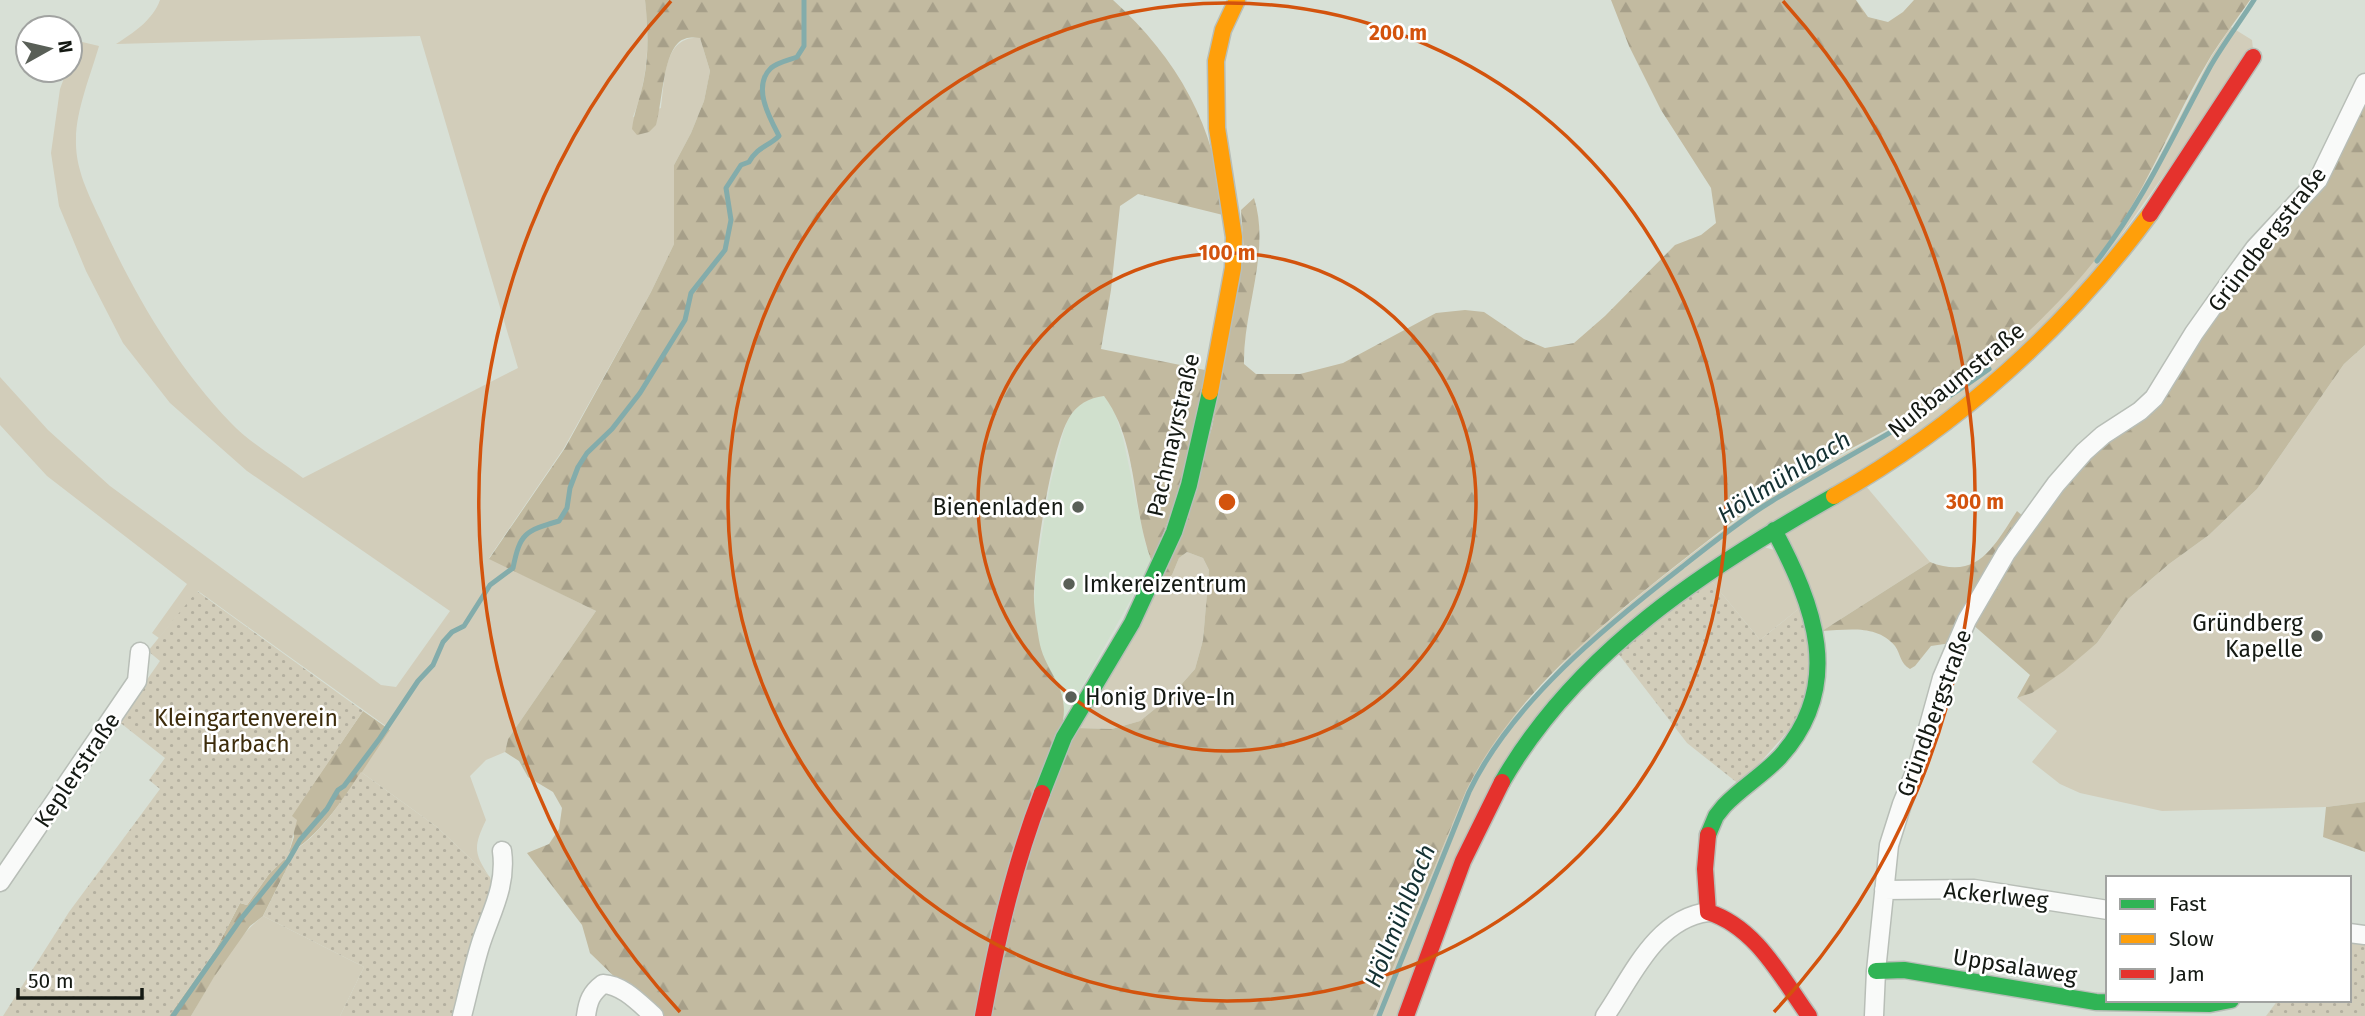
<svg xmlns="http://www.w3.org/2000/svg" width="2365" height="1016" font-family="'Fira Sans',sans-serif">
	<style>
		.built { fill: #d0e0cd }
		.green { fill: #d2cdba }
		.forest { fill: url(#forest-firs) }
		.garden { fill: url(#garden-dots) }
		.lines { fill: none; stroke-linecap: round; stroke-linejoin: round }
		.stream { stroke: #83acab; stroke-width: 5 }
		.street-casing { stroke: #b8beb7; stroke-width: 21 }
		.fast-casing { stroke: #b8beb7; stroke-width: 19 }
		.slow-casing { stroke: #b8beb7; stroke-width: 19 }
		.jam-casing { stroke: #b8beb7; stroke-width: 19 }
		.street { stroke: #f9faf9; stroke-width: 18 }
		.fast { stroke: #30b455; stroke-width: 16 }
		.slow { stroke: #ff9f0a; stroke-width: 16 }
		.jam { stroke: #e5322d; stroke-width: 16 }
		.ring { fill: none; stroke: #d3530d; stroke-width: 3.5 }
		.poi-dot { fill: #595f57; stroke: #fff; stroke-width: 2.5 }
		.labels { text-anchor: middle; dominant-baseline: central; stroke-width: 5; stroke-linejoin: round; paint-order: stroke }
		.street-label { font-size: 23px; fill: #141913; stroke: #fff }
		.poi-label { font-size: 23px; fill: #141913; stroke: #fff; text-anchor: end }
		.park-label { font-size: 23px; fill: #3d2c0b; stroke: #fff }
		.water-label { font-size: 24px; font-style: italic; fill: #133032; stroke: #fff }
		.centre { fill: #d3530d; stroke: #fff; stroke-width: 3.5 }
		.ring-label { font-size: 21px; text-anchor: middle; font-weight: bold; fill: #d3530d; stroke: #fff; stroke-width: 5; stroke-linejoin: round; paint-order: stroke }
	</style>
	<defs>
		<pattern id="forest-firs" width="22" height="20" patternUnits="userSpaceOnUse" patternTransform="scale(1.75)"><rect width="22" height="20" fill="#c2baa0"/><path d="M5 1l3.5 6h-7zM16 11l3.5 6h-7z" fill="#a69f89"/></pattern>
		<pattern id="garden-dots" width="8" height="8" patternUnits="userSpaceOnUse" patternTransform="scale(1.75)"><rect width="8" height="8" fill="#d2cdba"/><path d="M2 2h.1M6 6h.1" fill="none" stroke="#b3af9f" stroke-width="1.8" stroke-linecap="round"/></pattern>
	</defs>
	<rect width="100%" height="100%" fill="#d8e0d6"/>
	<!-- built -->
	<path class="built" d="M1104,396L1114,410L1123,438L1145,542L1152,562L1063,720L1039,643L1034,604L1036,571L1050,485L1064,430L1069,417L1080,404L1093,398Z"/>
	<!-- green -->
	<path class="green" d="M160,0H645C650,39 648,80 633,117L661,108C665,81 663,35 700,38L710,71L704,101L691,133L674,165V244L651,292L564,448L489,558L596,611L508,739L505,752L486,760L470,776L486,820C474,846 473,852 489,876L437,827L361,772L390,729L198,591L159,638L152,633L187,584L47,476L0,425V377L48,430L110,486L381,685L396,687L450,611L247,471L170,403L123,343L86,271L59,206L51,153L60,89L67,70H70V62L78,41L99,46C91,74 76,110 76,139C75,168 88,193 100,219C133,292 175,365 231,423C251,444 280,460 303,478L518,368L420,36L116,44C133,33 153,20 160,0Z
		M2231,27L2252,40L2253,49L2081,292L1937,422L1801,507L1542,714L1400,1016H1373L1466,791L1479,763L1506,725L1577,648L1648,588L1707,542L1784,487L1904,422L2045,315L2083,274L2117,229L2152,171L2211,57Z
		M2365,345V802L2326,807L2162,811L2080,793L2060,784L2032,762L2057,731L2017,698L2032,693L2097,643L2128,599L2169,564L2209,535L2257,489L2344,364Z
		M1865,485L1930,562L1822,631L1787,534Z
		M1760,546L1778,551L1802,606L1760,640L1709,578Z
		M1187,552L1203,558L1209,570L1203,640L1195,669L1172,695L1140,721L1112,729L1077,728L1156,589L1172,575L1179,558Z
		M263,916L364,967L340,1016H191C211,982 231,941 263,916Z"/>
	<!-- forest -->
	<path class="forest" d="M645,0H1113C1177,58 1217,127 1223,215L1138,194L1120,206L1111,290L1101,349L1205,370C1194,436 1179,499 1152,562C1131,509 1139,443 1104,396C1089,398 1077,404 1069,418C1051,448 1033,566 1034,602C1035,615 1037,628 1039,640C1044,671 1069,686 1063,720L1077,728L1112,729L1140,721L1172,695L1195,669L1203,640L1209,570L1203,558L1187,552L1179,558L1172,575L1156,589L1182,528L1212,427L1244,252L1241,210L1254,198C1271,252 1243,309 1244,364L1256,374H1300L1343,363L1436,313L1465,310L1484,312L1524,339L1545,348L1574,343L1605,316L1675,245L1701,235L1716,223L1711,188L1661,110L1629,46L1611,0H1856L1868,17L1888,22L1903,12L1914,0H2250C2237,19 2223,37 2211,56C2177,112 2154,172 2119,227C2087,276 2043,319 2000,358C1990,366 1978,373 1967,381C1909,422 1845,449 1785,486C1746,510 1710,539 1674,567C1597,628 1509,701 1466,791L1373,1016H660L627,989L590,953L582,925L527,853L549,844L559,829L562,808L553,792L528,777L519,761L505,752L508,739L596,611L489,559L565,448L651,292L674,244V165L691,133L704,101L710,71L700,38C692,37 684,37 678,43C663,57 662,104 656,125L649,132L637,135L632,129C634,112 641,96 644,79C649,53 648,27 645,0Z
		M2365,99V345L2344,364L2257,489L2209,535L2169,564L2128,599L2097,643L2064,671L2032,693L2017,698L2030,675L1971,623L2024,535L2088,457L2137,420Z
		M2017,511L2025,518L1951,643L1931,646L1915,666L1910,669C1900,663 1901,655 1895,646C1877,624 1847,630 1822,631L1930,562C1978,581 1994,546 2017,511Z
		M363,711L390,730C368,761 323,839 289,852L294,837L291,816Z
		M2365,802V852L2323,837L2326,807Z
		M285,858L289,864L263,916L250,926L214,977L191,1016H169L215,951L240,903L247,905L269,874Z"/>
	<!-- garden -->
	<path class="garden" d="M1709,578L1760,640L1802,606L1815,651L1800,718L1740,785L1687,743L1617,652Z
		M197,591L363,711L292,816L297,820L289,852C316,843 345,795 361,772L437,827L490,877L492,884L471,941L453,1016H340L364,967L263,916L289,864L285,859L269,874L247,905L240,903L215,951L169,1016H3L69,912L160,789L149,780L165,758L118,721L160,661L148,651Z
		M2349,937L2365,939V1016H2266L2278,1000H2349Z"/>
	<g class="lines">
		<!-- stream -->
		<path class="stream" d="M2097,261C2144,201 2174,133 2210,67C2223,44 2240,22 2254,0
			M173,1016L240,920L288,861L300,840L327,809L338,790L344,786L380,738L418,681L433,665L443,642L452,632L464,626L490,585L513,568C520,533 525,531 559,521L567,508L570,488L578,467L587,453L612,429L640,393L685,320L691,293L725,250L731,220L726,188L741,165L749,162C758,146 768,147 779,136C769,117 752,86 771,68C778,62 789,60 797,57L804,46V0
			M1379,1016L1469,792C1512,702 1605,627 1682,567C1711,544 1741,520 1772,501C1845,457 1920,419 1989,369"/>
		<defs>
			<path id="street" d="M0,882L137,681L140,652
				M1884,890L1974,889L2108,910
				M2349,933L2365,935
				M462,1016C468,993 473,969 480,946C490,914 507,887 502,851
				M586,1016C588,1001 591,993 603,984C623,985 639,1003 654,1016
				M1605,1016C1632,977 1655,919 1708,912
				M1874,1016L1876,971L1889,845L1902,804L1918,765L1942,678L1967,620L2006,553L2056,484L2084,452L2103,435L2140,411L2154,398L2194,333L2233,278L2255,248L2318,180L2365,83"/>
			<path id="fast" d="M1502,782C1577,652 1706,568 1834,496
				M1042,793L1064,737L1132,623L1174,532L1189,485L1210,392
				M1708,835L1716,816L1724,806C1741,788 1763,775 1780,757C1845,685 1814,605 1774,530
				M1876,971L1904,970L2096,1002L2210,1004L2231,1000"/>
			<path id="slow" d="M1210,392L1233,268L1234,237L1217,128L1216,61L1223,30L1237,0
				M1834,496C1958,426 2066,328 2150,214"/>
			<path id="jam" d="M2150,214L2253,57
				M1708,835L1705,869L1708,912C1756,927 1781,977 1809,1016
				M983,1016C997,940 1014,865 1042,793
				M1406,1016L1463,861L1502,782"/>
		</defs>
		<!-- street casing -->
		<use href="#street" class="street-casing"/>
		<!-- fast casing -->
		<use href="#fast" class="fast-casing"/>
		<!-- slow casing -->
		<use href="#slow" class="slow-casing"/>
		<!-- jam casing -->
		<use href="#jam" class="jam-casing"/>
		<!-- street -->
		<use href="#street" class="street"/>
		<!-- fast -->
		<use href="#fast" class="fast"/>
		<!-- slow -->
		<use href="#slow" class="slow"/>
		<!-- jam -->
		<use href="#jam" class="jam"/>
	</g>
	<!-- distance rings -->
	<g class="ring">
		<circle cx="1227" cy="502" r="249"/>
		<circle cx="1227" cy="502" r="499"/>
		<path d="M680 1012A748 748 0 0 1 671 1M1783 1A748 748 0 0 1 1774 1012"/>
	</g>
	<!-- markers -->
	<g class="poi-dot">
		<circle cx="1078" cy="507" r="7"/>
		<circle cx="1069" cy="584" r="7"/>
		<circle cx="2317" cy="636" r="7"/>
		<circle cx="1071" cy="697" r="7"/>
	</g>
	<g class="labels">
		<!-- street labels -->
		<g class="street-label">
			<text transform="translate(2267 239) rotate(-52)">Gründbergstraße</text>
			<text transform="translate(1956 380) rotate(-39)">Nußbaumstraße</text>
			<text transform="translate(1173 435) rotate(-77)">Pachmayrstraße</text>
			<text transform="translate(1934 713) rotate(-70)">Gründbergstraße</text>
			<text transform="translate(77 770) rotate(-56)">Keplerstraße</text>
			<text transform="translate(1996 895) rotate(6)">Ackerlweg</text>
			<text transform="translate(2015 966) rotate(9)">Uppsalaweg</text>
		</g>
		<!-- poi labels -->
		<g class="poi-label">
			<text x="1064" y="507">Bienenladen</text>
			<text x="1083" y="584" text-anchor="start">Imkereizentrum</text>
			<text x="2303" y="623">Gründberg<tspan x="2303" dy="26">Kapelle</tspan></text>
			<text x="1085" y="697" text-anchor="start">Honig Drive-In</text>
		</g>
		<!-- park labels -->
		<g class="park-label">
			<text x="246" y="718">Kleingartenverein<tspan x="246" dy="26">Harbach</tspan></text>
		</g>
		<!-- water labels -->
		<g class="water-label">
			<text transform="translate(1784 477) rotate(-32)">Höllmühlbach</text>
			<text transform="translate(1400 916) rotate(-68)">Höllmühlbach</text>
		</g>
	</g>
	<circle cx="1227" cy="502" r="10" class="centre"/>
	<g class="ring-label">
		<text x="1398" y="40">200 m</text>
		<text x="1227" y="260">100 m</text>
		<text x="1975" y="509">300 m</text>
	</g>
	<!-- legend -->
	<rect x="2106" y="876" width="245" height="126" fill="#ffffff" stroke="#a1a3a1" stroke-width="2"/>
	<rect x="2120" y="899" width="35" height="10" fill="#30b455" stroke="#a1a3a1" stroke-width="2"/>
	<text x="2169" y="911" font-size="21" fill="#141913">Fast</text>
	<rect x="2120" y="934" width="35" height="10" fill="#ff9f0a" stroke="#a1a3a1" stroke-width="2"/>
	<text x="2169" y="946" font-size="21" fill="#141913">Slow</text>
	<rect x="2120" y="969" width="35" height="10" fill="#e5322d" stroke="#a1a3a1" stroke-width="2"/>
	<text x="2169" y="981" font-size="21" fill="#141913">Jam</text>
	<!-- north arrow -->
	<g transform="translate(49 49) rotate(82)"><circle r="33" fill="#ffffff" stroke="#a1a3a1" stroke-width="2"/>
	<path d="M0-5L12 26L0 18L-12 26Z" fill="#595f57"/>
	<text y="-10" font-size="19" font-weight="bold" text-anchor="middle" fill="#141913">N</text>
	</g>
	<!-- scale -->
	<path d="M18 988v10h124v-10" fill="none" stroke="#141913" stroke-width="3.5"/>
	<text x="28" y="988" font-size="21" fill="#141913" stroke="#ffffff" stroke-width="5" paint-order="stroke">50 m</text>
</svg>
